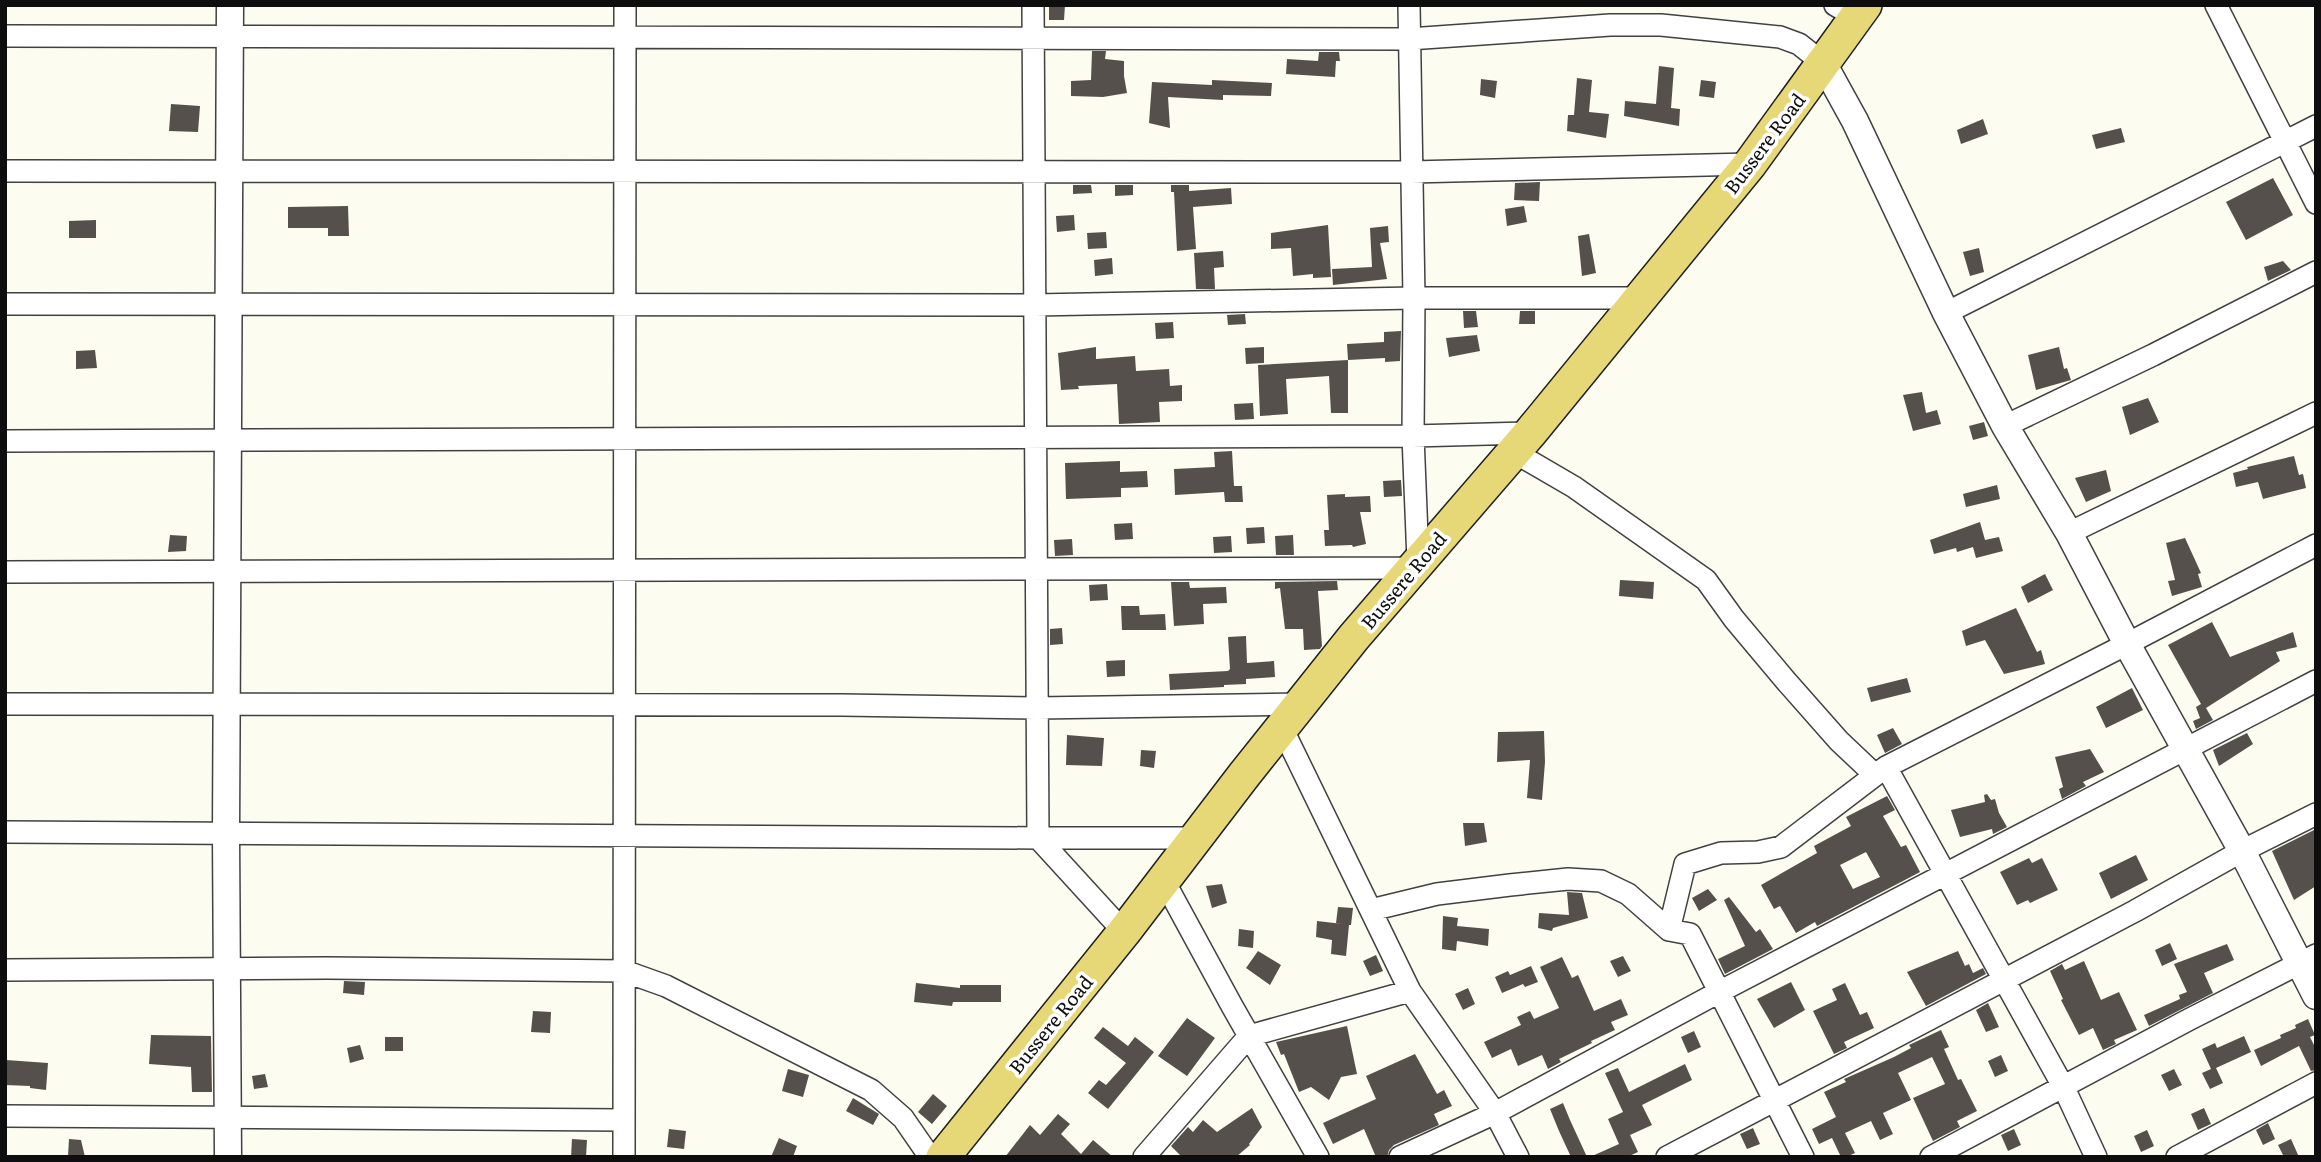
<svg xmlns="http://www.w3.org/2000/svg" width="2321" height="1162" font-family="Literata,serif">
	<style>
		.building { fill: #55504c; fill-rule: evenodd }
		.lines { fill: none; stroke-linecap: round; stroke-linejoin: round }
		.minor-casing { stroke: #414141; stroke-width: 24 }
		.tertiary-casing { stroke: #414141; stroke-width: 29 }
		.primary-casing { stroke: #1f1f1f; stroke-width: 36 }
		.minor { stroke: #fff; stroke-width: 21 }
		.tertiary { stroke: #fff; stroke-width: 26 }
		.primary { stroke: #e7d877; stroke-width: 33 }
		.labels { text-anchor: middle; dominant-baseline: central; stroke-width: 7; stroke-linejoin: round; paint-order: stroke }
		.street-label { font-size: 19px; fill: #0e0e0e; stroke: #fff }
	</style>
	<rect width="100%" height="100%" fill="#fdfcf1"/>
	<!-- building -->
	<path class="building" d="M1049,5H1065L1064,20H1049Z
		M1092,51H1106L1105,59L1124,61V76L1127,93L1103,97L1071,96V81L1091,80Z
		M1319,52H1339L1340,61H1336L1335,77L1286,74L1287,59L1318,61Z
		M1659,66L1674,68L1671,108L1680,109L1679,126L1624,116L1625,101L1656,104Z
		M1577,78L1592,80L1589,112L1609,114L1606,138L1567,131L1568,115H1574Z
		M1481,79L1497,81L1495,98L1480,95Z
		M1212,80L1272,83L1271,96L1223,95V100L1168,97L1170,128L1149,123L1152,82L1212,85Z
		M1701,80L1716,82L1714,98L1699,96Z
		M171,104L200,106L198,132L169,131Z
		M1983,119L1988,134L1961,144L1957,130Z
		M2121,128L2125,142L2096,149L2092,135Z
		M2273,178L2293,215L2246,240L2226,202Z
		M1540,182L1539,201L1514,200L1515,183Z
		M1073,185H1091L1092,193L1073,194Z
		M1115,185H1133V195L1115,196Z
		M1171,185H1189V191L1231,188L1232,204L1193,207L1196,249L1177,251L1174,192H1171Z
		M348,206L349,236H328V228H288V207Z
		M1524,206L1527,222L1507,226L1505,209Z
		M1074,215L1075,230L1057,232L1056,216Z
		M96,220V238H69V221Z
		M1328,225L1331,277L1313,278V274L1293,276L1291,248L1271,249V233Z
		M1388,226L1389,242L1380,243L1387,279L1333,285L1332,269L1372,267L1370,228Z
		M1106,232L1107,248L1088,249L1087,233Z
		M1589,234L1596,273L1582,276L1578,236Z
		M1979,248L1984,272L1970,276L1963,252Z
		M1223,251L1224,267L1214,268L1215,289H1196L1194,253Z
		M1112,258L1113,274L1095,276L1094,260Z
		M2283,261L2291,270L2268,281L2264,267Z
		M1463,311H1476L1478,327L1464,328Z
		M1520,311H1535V324H1519Z
		M1245,314L1246,324L1228,325L1227,315Z
		M1173,322L1174,338L1156,339L1155,323Z
		M1401,331L1400,361L1385,362V358L1348,360L1347,344L1384,342V332Z
		M1477,335L1480,351L1449,357L1446,338Z
		M1096,347V359L1135,356L1136,371L1169,369L1170,386L1182,385V401L1159,402L1160,422L1119,424L1117,384L1078,386L1079,389L1061,390L1058,353Z
		M1264,347V363L1246,364L1245,348Z
		M2059,347L2064,369L2067,368L2071,380L2036,390L2028,355Z
		M95,350L97,368L76,369V351Z
		M1348,360V413H1331L1329,376L1286,379L1288,414L1260,416L1258,365Z
		M1922,392L1926,413L1937,410L1941,424L1913,431L1903,395Z
		M2148,398L2159,422L2130,435L2122,407Z
		M1253,403L1254,419L1235,420L1234,404Z
		M1984,422L1988,436L1973,440L1969,426Z
		M1232,451L1234,486H1242L1243,502H1225L1224,492L1175,495L1174,469L1215,467L1214,452Z
		M2294,456L2299,475L2303,474L2306,488L2263,499L2258,482L2236,487L2233,473L2248,469L2247,467Z
		M1120,461V472L1147,471L1148,487L1121,488V497L1066,499L1065,463Z
		M2106,470L2111,491L2086,502L2075,478Z
		M1401,480L1402,496L1384,497L1383,481Z
		M1997,485L2000,499L1966,507L1963,494Z
		M1345,494V497L1370,496L1371,512H1360L1366,544L1353,547L1352,545L1325,546L1324,530H1329L1327,495Z
		M1980,522L1985,540L1999,537L2003,551L1976,558L1973,547L1957,552L1956,548L1934,554L1930,540Z
		M1132,523L1133,539L1115,540L1114,524Z
		M1264,527L1265,543L1247,544L1246,528Z
		M170,535L187,536L186,551L168,552Z
		M1293,535L1294,555H1276L1275,536Z
		M1231,536L1232,552L1214,553L1213,537Z
		M2185,538L2201,573L2198,574L2202,587L2172,596L2168,581L2175,580L2166,543Z
		M1072,539L1073,555L1055,556L1054,540Z
		M2045,574L2053,590L2028,603L2021,587Z
		M1620,580L1654,582L1653,599L1619,596Z
		M1337,581L1338,590L1318,591L1322,646L1320,649L1304,650L1303,629H1285L1280,588L1275,589V582Z
		M1171,582H1189L1190,588L1226,587L1227,603L1203,604L1204,624L1174,626Z
		M1107,584L1108,600L1090,601L1089,585Z
		M1121,606H1139L1140,615L1165,614L1166,630H1122Z
		M2016,608L2037,652L2041,650L2045,664L2004,674L1985,640L1966,646L1962,631Z
		M2212,622L2230,657L2293,632L2297,647L2276,652L2280,661L2206,708L2213,720L2196,729L2193,721L2200,718L2196,707L2201,704L2168,645Z
		M1062,628L1063,644L1050,645V629Z
		M1246,636L1247,663L1274,661L1275,677L1246,679V684L1224,685V687L1170,690L1169,674L1228,671L1230,669L1228,637Z
		M1125,660V676L1107,677L1106,661Z
		M1907,678L1911,692L1871,702L1867,688Z
		M2132,688L2143,710L2106,728L2096,707Z
		M1893,728L1902,744L1885,753L1877,735Z
		M1544,731L1545,762L1542,800L1527,798L1530,760L1497,762L1498,732Z
		M2247,733L2253,744L2219,766L2213,750Z
		M1067,735L1104,738L1102,766L1066,765Z
		M2090,749L2104,772L2083,782L2086,786L2062,799L2059,789L2063,787L2055,757Z
		M1141,750L1156,751L1154,768L1140,766Z
		M1987,794L1991,800L1995,799L1999,813L2007,827L1993,834L1992,829L1960,837L1951,810L1985,802L1984,795Z
		M1887,796L1895,810L1883,816L1901,847L1906,845L1920,872L1922,871L1817,926L1815,922L1796,933L1780,906L1774,909L1761,885L1817,853L1814,846L1851,826L1846,817ZM1866,852L1880,877L1853,889L1840,865Z
		M1463,823H1484L1487,842L1465,846Z
		M2316,829V886L2294,900L2272,851Z
		M2136,855L2148,880L2111,899L2099,873Z
		M2029,858L2032,863L2042,858L2058,890L2030,903L2028,900L2017,905L2000,872Z
		M1222,884L1227,903L1212,908L1206,886Z
		M1708,889L1717,900L1699,911L1692,898Z
		M1567,892L1582,893L1588,918L1553,928L1552,931L1538,928L1539,913L1569,915Z
		M1729,897L1756,932L1760,929L1773,949L1725,974L1718,959L1745,946L1724,900Z
		M1338,907L1353,908L1351,925H1349L1346,956L1331,954L1332,940L1316,937L1317,921L1343,924L1336,923Z
		M1443,916L1458,918L1457,926L1489,929L1488,946L1457,941L1456,951L1442,949Z
		M1239,929L1254,931L1253,948L1238,946Z
		M2170,943L2177,959L2162,966L2155,950Z
		M2227,944L2234,960L2204,973L2213,993L2149,1026L2144,1015L2180,999L2179,995L2187,992L2174,964Z
		M1258,951L1281,965L1270,985L1246,968Z
		M1958,951L1965,966L1969,964L1973,973L1983,968L1986,974L1926,1006L1907,972Z
		M1376,955L1383,971L1370,976L1363,961Z
		M1623,956L1631,971L1618,977L1610,961Z
		M1562,957L1572,978L1578,975L1594,1011L1621,999L1628,1015L1611,1022L1615,1030L1591,1041L1592,1043L1559,1059L1561,1062L1548,1069L1542,1055L1518,1066L1511,1049L1492,1058L1484,1042L1521,1025L1517,1017L1530,1011L1534,1019L1559,1008L1540,967Z
		M2084,961L2101,1000L2119,992L2137,1030L2114,1040L2116,1044L2103,1050L2093,1028L2079,1035L2061,1000L2063,999L2050,971L2062,964L2065,970Z
		M1531,966L1538,982L1525,987L1523,984L1502,993L1495,977L1508,971L1510,975Z
		M344,981L365,982L364,995L343,993Z
		M1791,982L1805,1010L1774,1028L1757,999Z
		M916,983L960,988V985H1001V1002H953L952,1006L914,1002Z
		M1845,983L1860,1015L1867,1012L1874,1028L1844,1042L1847,1048L1834,1054L1813,1011L1837,1000L1832,989Z
		M1468,988L1475,1004L1463,1010L1455,994Z
		M1988,1003L1999,1027L1986,1032L1976,1010Z
		M533,1011L551,1012L550,1033L531,1032Z
		M1187,1018L1215,1038L1187,1076L1158,1056Z
		M2308,1019L2315,1035L2310,1037L2316,1049V1070L2311,1071L2299,1046L2261,1066L2254,1050L2281,1038L2280,1035L2296,1028L2295,1025Z
		M1347,1026L1357,1074L1341,1077L1329,1100L1311,1087L1299,1092L1284,1054L1281,1055L1276,1042Z
		M1103,1027L1128,1046L1135,1037L1154,1052L1108,1109L1088,1093L1099,1080L1106,1085L1126,1063L1094,1038Z
		M1941,1030L1949,1047L1944,1049L1958,1080L1961,1079L1977,1111L1957,1121L1960,1127L1933,1141L1913,1098L1945,1084L1932,1057L1898,1073L1911,1100L1883,1113L1893,1134L1880,1140L1871,1121L1845,1133L1855,1153L1846,1157H1841L1832,1138L1819,1144L1812,1129L1836,1117L1824,1092L1846,1082L1844,1079L1894,1057L1911,1048L1909,1045Z
		M1694,1031L1701,1047L1688,1053L1681,1037Z
		M151,1035L211,1036L212,1092H192L191,1067L149,1064Z
		M2244,1036L2251,1052L2216,1068L2223,1083L2210,1089L2202,1073L2211,1069L2202,1049L2215,1043L2217,1048Z
		M385,1037H403V1051H385Z
		M360,1045L364,1059L350,1063L347,1048Z
		M1415,1054L1437,1094L1444,1090L1452,1106L1434,1114L1439,1125L1394,1145L1389,1150L1387,1157H1376L1364,1129L1333,1144L1323,1123L1376,1099L1366,1076Z
		M2001,1055L2008,1071L1995,1077L1988,1061Z
		M6,1060L48,1063L46,1090L30,1088V1086L5,1085Z
		M1685,1064L1692,1080L1642,1105L1652,1125L1630,1135L1638,1152L1627,1157H1590L1619,1144L1608,1119L1623,1112L1605,1073L1618,1068L1629,1092Z
		M788,1069L809,1075L803,1097L782,1091Z
		M2174,1069L2182,1085L2169,1091L2161,1075Z
		M265,1074L268,1087L254,1089L252,1076Z
		M933,1094L947,1106L932,1124L918,1112Z
		M853,1098L879,1114L873,1125L846,1111Z
		M1563,1103L1570,1120L1587,1157H1571L1559,1131L1550,1109Z
		M1252,1108L1262,1127L1249,1144L1250,1145L1236,1157H1182L1171,1146L1188,1127L1193,1132L1203,1120L1217,1132Z
		M2204,1108L2211,1124L2198,1130L2191,1114Z
		M1058,1114L1070,1124L1061,1134L1081,1154L1093,1140L1113,1157H1005L1030,1125L1040,1135Z
		M2268,1123L2275,1139L2263,1145L2256,1130Z
		M1753,1128L1760,1144L1747,1149L1740,1134Z
		M669,1129L686,1131L684,1149L667,1147Z
		M2014,1129L2021,1145L2008,1151L2001,1135Z
		M2147,1130L2154,1146L2141,1152L2134,1136Z
		M779,1138L797,1146L793,1157H771Z
		M69,1139L81,1140L85,1157L68,1156Z
		M572,1139L587,1140L586,1157H571Z
		M2291,1139L2299,1157H2284L2278,1145Z"/>
	<g class="lines">
		<defs>
			<path id="minor" d="M1033,5L1038,838H1197
				M1409,5L1414,298L1413,436L1418,561
				M1835,5L1856,17
				M2216,5L2316,203
				M5,36L1409,39L1610,25H1661L1780,37L1799,44L1823,63
				M5,171L1411,172L1750,164
				M5,304L1035,305L1414,298H1640
				M1946,313L2316,126
				M2005,426L2153,355L2316,272
				M5,441L1413,436L1530,433
				M1514,452L1574,487L1706,580L1734,619L1786,681L1839,741L1875,775
				M2069,533L2316,413
				M5,572L1411,568
				M5,704L842,705L1037,708L1300,704
				M1282,728L1410,991
				M1886,767L2064,1088L2096,1157
				M5,832L1038,838L1124,932
				M1164,881L1232,1006L1318,1157
				M1371,910L1437,894L1510,885L1568,879L1601,881L1628,894L1669,930L1690,934L1803,1157
				M1669,930L1685,864L1721,853L1758,852L1781,847L1886,767L2127,644L2316,545
				M5,970L327,968L624,971L666,986L871,1090L903,1118L930,1157
				M5,1116L624,1120
				M624,1157L625,5
				M1144,1157L1249,1036L1410,991L1495,1113L1518,1157
				M1400,1157L1495,1113L1719,992L2316,681
				M1667,1157L2135,911L2242,851L2316,814
				M1931,1157L2190,1019L2316,955
				M2177,1157L2316,1083"/>
			<path id="tertiary" d="M1823,63L1855,121L1946,313L2005,426L2069,533L2127,644L2242,851L2316,996
				M228,1157L226,834L230,5"/>
			<path id="primary" d="M943,1157L1124,932L1244,775L1354,637L1530,433L1750,164L1865,5"/>
		</defs>
		<!-- minor casing -->
		<use href="#minor" class="minor-casing"/>
		<!-- tertiary casing -->
		<use href="#tertiary" class="tertiary-casing"/>
		<!-- primary casing -->
		<use href="#primary" class="primary-casing"/>
		<!-- minor -->
		<use href="#minor" class="minor"/>
		<!-- tertiary -->
		<use href="#tertiary" class="tertiary"/>
		<!-- primary -->
		<use href="#primary" class="primary"/>
	</g>
	<g class="labels">
		<!-- street labels -->
		<g class="street-label">
			<text transform="translate(1764 143) rotate(-53)">Bussere Road</text>
			<text transform="translate(1403 580) rotate(-50)">Bussere Road</text>
			<text transform="translate(1050 1024) rotate(-51)">Bussere Road</text>
		</g>
	</g>
	<!-- border -->
	<rect width="2321" height="1162" fill="none" stroke="#0e0e0e" stroke-width="14"/>
</svg>
